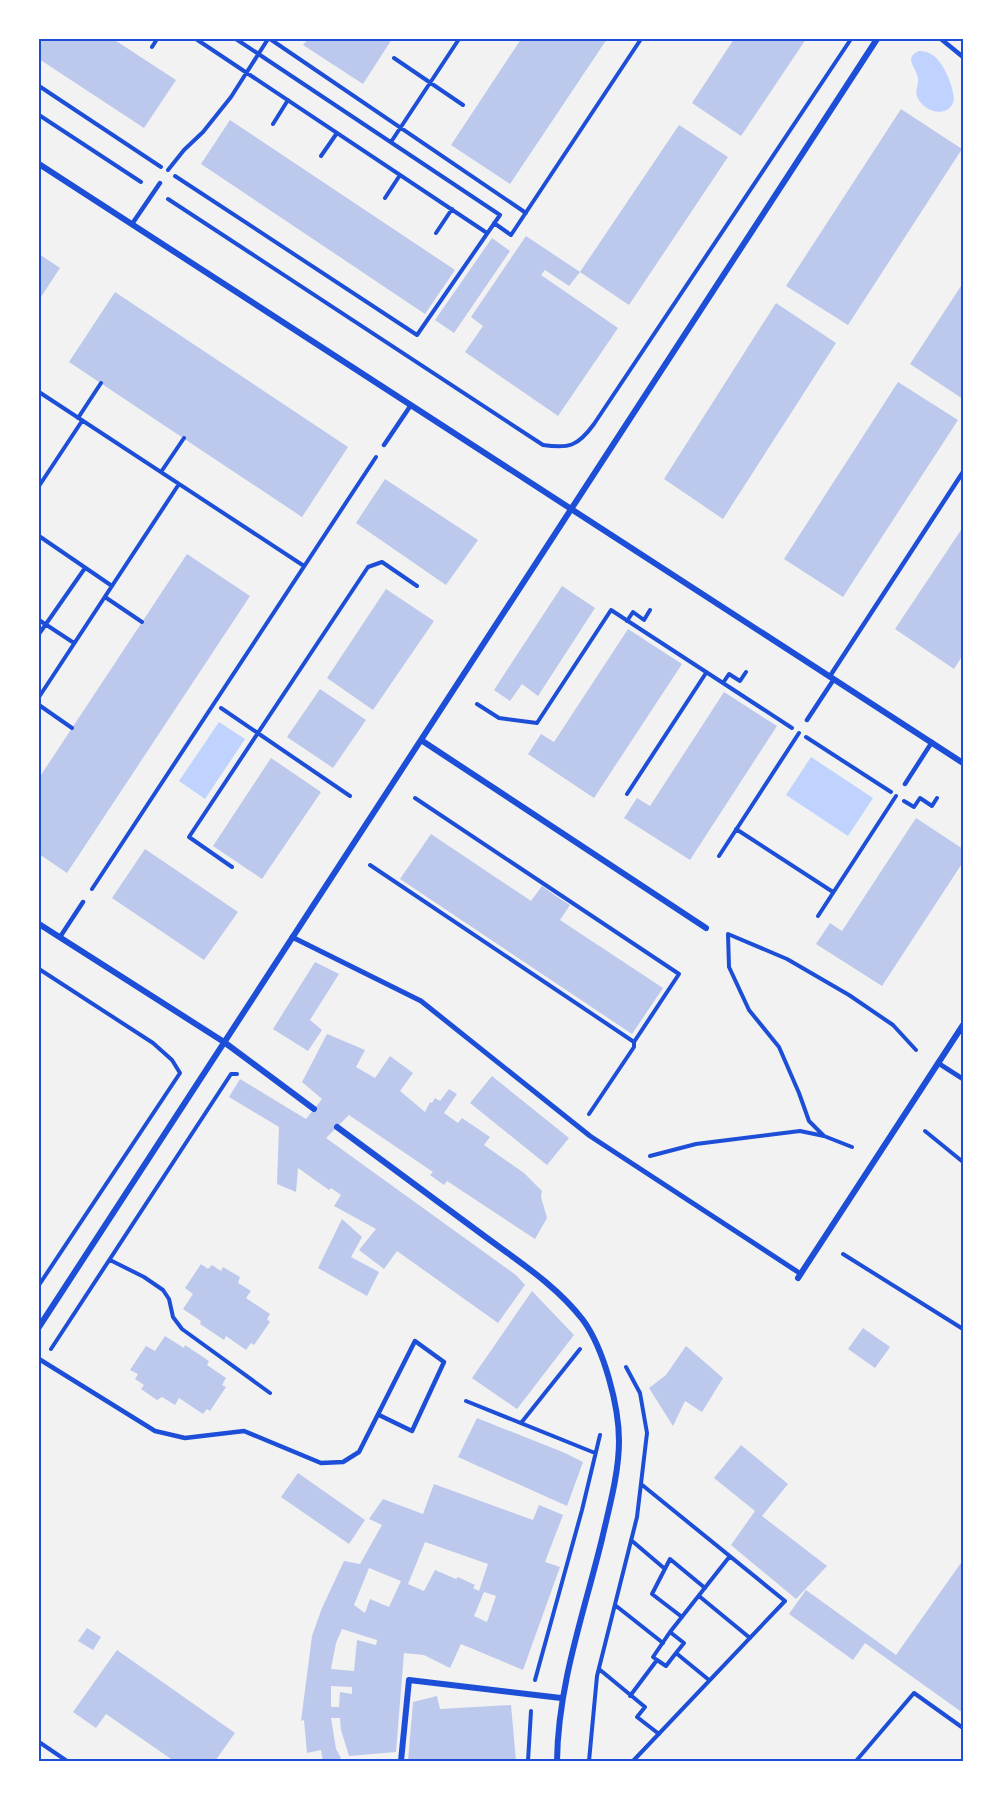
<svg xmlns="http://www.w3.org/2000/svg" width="1002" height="1800" font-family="'Fira Sans',sans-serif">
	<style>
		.water { fill: #bfd3fe }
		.building { fill: #bdc9ec; fill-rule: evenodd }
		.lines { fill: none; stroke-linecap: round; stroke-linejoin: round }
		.path { stroke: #1d4ed8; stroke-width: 4 }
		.service { stroke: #1d4ed8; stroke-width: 4.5 }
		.pedestrian { stroke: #1d4ed8; stroke-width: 5 }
		.minor { stroke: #1d4ed8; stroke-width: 6 }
		.neatline { fill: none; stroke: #1d4ed8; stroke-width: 2 }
	</style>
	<rect width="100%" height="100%" fill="#f2f2f2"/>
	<!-- water -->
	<path class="water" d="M919,51C925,51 931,53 935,57C944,64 957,93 953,103C945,119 922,111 917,96C915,90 919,84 918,78C916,67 903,58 919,51Z
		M219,722L245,739L205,799L179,781Z
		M811,757L873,798L848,836L786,795Z"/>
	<!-- building -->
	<path class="building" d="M39,39H113L176,80L144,128L39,59Z
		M308,39H392L363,84L303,45Z
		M521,39H607L510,184L451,145Z
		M734,39H806L741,136L692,103Z
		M901,109L962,149L848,325L786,286Z
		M230,120L455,270L425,314L201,164Z
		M679,125L728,157L629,305L580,272L569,286L545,270L541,275L618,328L558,416L465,352L483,326L471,317L526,236L580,272Z
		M492,238L510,251L454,333L435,320Z
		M39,254L60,268L39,300Z
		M963,283V399L910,364Z
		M115,292L348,447L302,517L69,362Z
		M776,303L836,343L723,519L664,479Z
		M898,382L958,420L843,597L784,559Z
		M385,479L478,540L446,585L356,523Z
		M963,527V655L954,669L895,629Z
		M187,554L250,596L67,873L39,854V778Z
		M562,586L595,608L538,696L522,684L510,701L494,690Z
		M386,589L434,621L373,710L327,678Z
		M628,629L682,664L594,798L528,754L541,734L554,742Z
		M320,689L366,720L333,768L287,737Z
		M724,692L777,726L690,860L624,818L637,798L650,806Z
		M271,758L321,792L262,879L213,846Z
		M916,818L963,849V862L882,986L816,944L830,923L842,931Z
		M431,834L531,901L542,886L556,896L570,905L560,920L663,988L632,1034L400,879Z
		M145,849L238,912L204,960L112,898Z
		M315,962L339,974L310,1020L322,1030L308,1051L273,1029Z
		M327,1034L365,1050L356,1067L375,1078L390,1056L413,1073L400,1091L425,1112L430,1102L432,1103L435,1098L440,1101L449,1089L457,1094L444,1113L458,1123L462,1118L490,1137L484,1145L524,1173L542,1191L541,1197L547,1218L535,1239L447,1181L444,1185L430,1175L433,1172L349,1115L326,1138L516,1275L525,1285L498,1323L397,1251L384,1269L359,1250L376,1229L334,1206L341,1195L331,1188L329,1190L298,1168L296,1192L277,1184L279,1127L229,1097L240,1079L306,1119L322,1099L302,1082Z
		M492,1076L569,1138L547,1165L470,1103Z
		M342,1219L362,1237L351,1257L379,1272L367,1296L318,1268Z
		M201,1264L208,1269L212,1265L221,1271L223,1267L240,1277L238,1283L251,1291L246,1298L270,1314L267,1319L270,1322L254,1345L251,1343L246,1350L226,1336L224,1340L200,1324L201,1321L183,1309L193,1294L185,1288Z
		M532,1291L574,1335L517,1409L472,1378Z
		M863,1328L890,1347L875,1368L848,1349Z
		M165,1336L184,1348L185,1345L209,1361L207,1365L226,1378L222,1385L226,1387L210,1411L207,1409L203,1414L179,1398L175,1405L162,1397L157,1400L141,1389L144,1385L135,1379L138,1374L130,1370L146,1346L155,1351Z
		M686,1346L723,1378L702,1412L685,1401L673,1426L649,1388L666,1375Z
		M477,1418L565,1453L583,1462L567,1506L458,1457Z
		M741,1445L788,1484L762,1516L827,1566L796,1599L731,1545L755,1511L714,1478Z
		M298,1473L365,1520L349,1544L281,1497Z
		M434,1484L533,1520L539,1505L563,1515L545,1562L560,1567L523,1670L461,1644L450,1668L424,1655L404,1653L396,1752L349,1756L341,1730L340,1718H331L336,1749L341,1758L336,1761H323L321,1750L307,1753L304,1720L301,1721L312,1636L322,1608L344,1561L360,1564L382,1525L369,1519L383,1499L423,1514ZM425,1542L488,1564L479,1591L473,1588L475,1585L458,1577L456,1579L435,1570L424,1591L408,1584ZM369,1568L401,1581L389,1607L370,1599L365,1613L354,1605ZM484,1592L496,1596L487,1622L474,1616ZM342,1629L377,1640L376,1645L357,1640L354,1671L331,1669L336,1643ZM331,1686L352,1687V1694L340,1692L339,1707H331Z
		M963,1560V1713L865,1643L853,1660L789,1614L806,1590L896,1655Z
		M87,1628L101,1637L93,1650L78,1641Z
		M117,1650L235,1733L215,1761H174L106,1714L96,1728L73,1712Z
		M437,1696L440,1709L511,1705L516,1761H408L413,1702Z"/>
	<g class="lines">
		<!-- path -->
		<path class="path" d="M196,39L487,233
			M270,39L526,213
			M152,47L157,39
			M394,58L463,105
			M39,86L161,167
			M39,115L141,182
			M273,124L288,100
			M391,142L459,39
			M321,156L337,133
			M168,170L184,150L203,132L231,97L268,39
			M175,176L417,335L500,215L236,39
			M385,198L400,175
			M168,199L543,445C569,449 578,446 594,424L851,39
			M494,223L511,235L641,39
			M436,233L452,209
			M39,392L304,566
			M78,418L101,383
			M161,472L184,438
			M39,486L82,421
			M39,536L112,586
			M105,597L142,622
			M39,620L74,643
			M627,621L633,612L644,620L650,610
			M39,634L85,568
			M723,683L729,674L740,681L746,672
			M39,697L179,484
			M477,704L499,718L537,723L611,610L792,728
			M39,705L72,728
			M221,708L350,796
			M806,737L891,792
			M627,794L706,673
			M415,798L679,974L634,1042
			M904,801L914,807L920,798L932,806L937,798
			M736,829L833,892
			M719,856L799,733
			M370,865L634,1042V1047L589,1114
			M232,867L189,837L368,567L382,562L417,586
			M92,889L376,457
			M818,916L896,796
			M39,969L153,1043L172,1060L180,1073L39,1285
			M925,1131L963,1162
			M824,1136L809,1121L799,1093L779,1047L749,1010L729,967L728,934L787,959L849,995L893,1025L916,1050
			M650,1156L696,1144L800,1131L824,1136L852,1147
			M843,1254L963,1329
			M110,1260L144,1277L163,1290L169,1299L173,1317L182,1329L270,1393
			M51,1349L231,1074H237
			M466,1401L595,1453
			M521,1423L580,1349
			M631,1540L665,1569
			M699,1596L750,1638
			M615,1605L663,1643
			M682,1617L652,1594L670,1559L705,1588
			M657,1660L653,1657L670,1632
			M599,1669L645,1707L637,1717L659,1734
			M535,1680L582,1510L600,1435
			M709,1680L676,1653L684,1643L670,1632L730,1556
			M630,1696L657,1660L666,1666L676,1653
			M39,1742L67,1761
			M528,1761L531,1711
			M589,1761L597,1676L637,1517L647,1433L640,1393L626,1367
			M633,1761L785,1601L641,1484
			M856,1761L914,1693L963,1728"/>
		<!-- service -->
		<path class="service" d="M941,39L963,57
			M132,224L160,183
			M384,445L411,405
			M830,676L963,472
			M807,720L834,679
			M905,784L932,742
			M60,937L83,902
			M39,1359L155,1431L185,1438L244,1431L321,1463L343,1462L359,1452L415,1341L444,1362L412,1431L379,1415"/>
		<!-- pedestrian -->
		<path class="pedestrian" d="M292,937L421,1001L590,1136L801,1274
			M938,1063L963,1079"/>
		<!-- minor -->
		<path class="minor" d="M39,164L963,763
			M421,740L706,928
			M39,924L224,1042L314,1109
			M337,1127C386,1163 434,1199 483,1235C518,1261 556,1285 583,1320C604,1349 619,1406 619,1441C619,1473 609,1508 602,1539C584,1613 558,1684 557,1761
			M798,1278L963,1025
			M39,1327L877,39
			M401,1761L409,1680L561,1698"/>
	</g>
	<!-- border -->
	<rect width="1002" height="1800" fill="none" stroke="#ffffff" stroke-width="81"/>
	<rect x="40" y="40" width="922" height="1720" class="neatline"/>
</svg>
